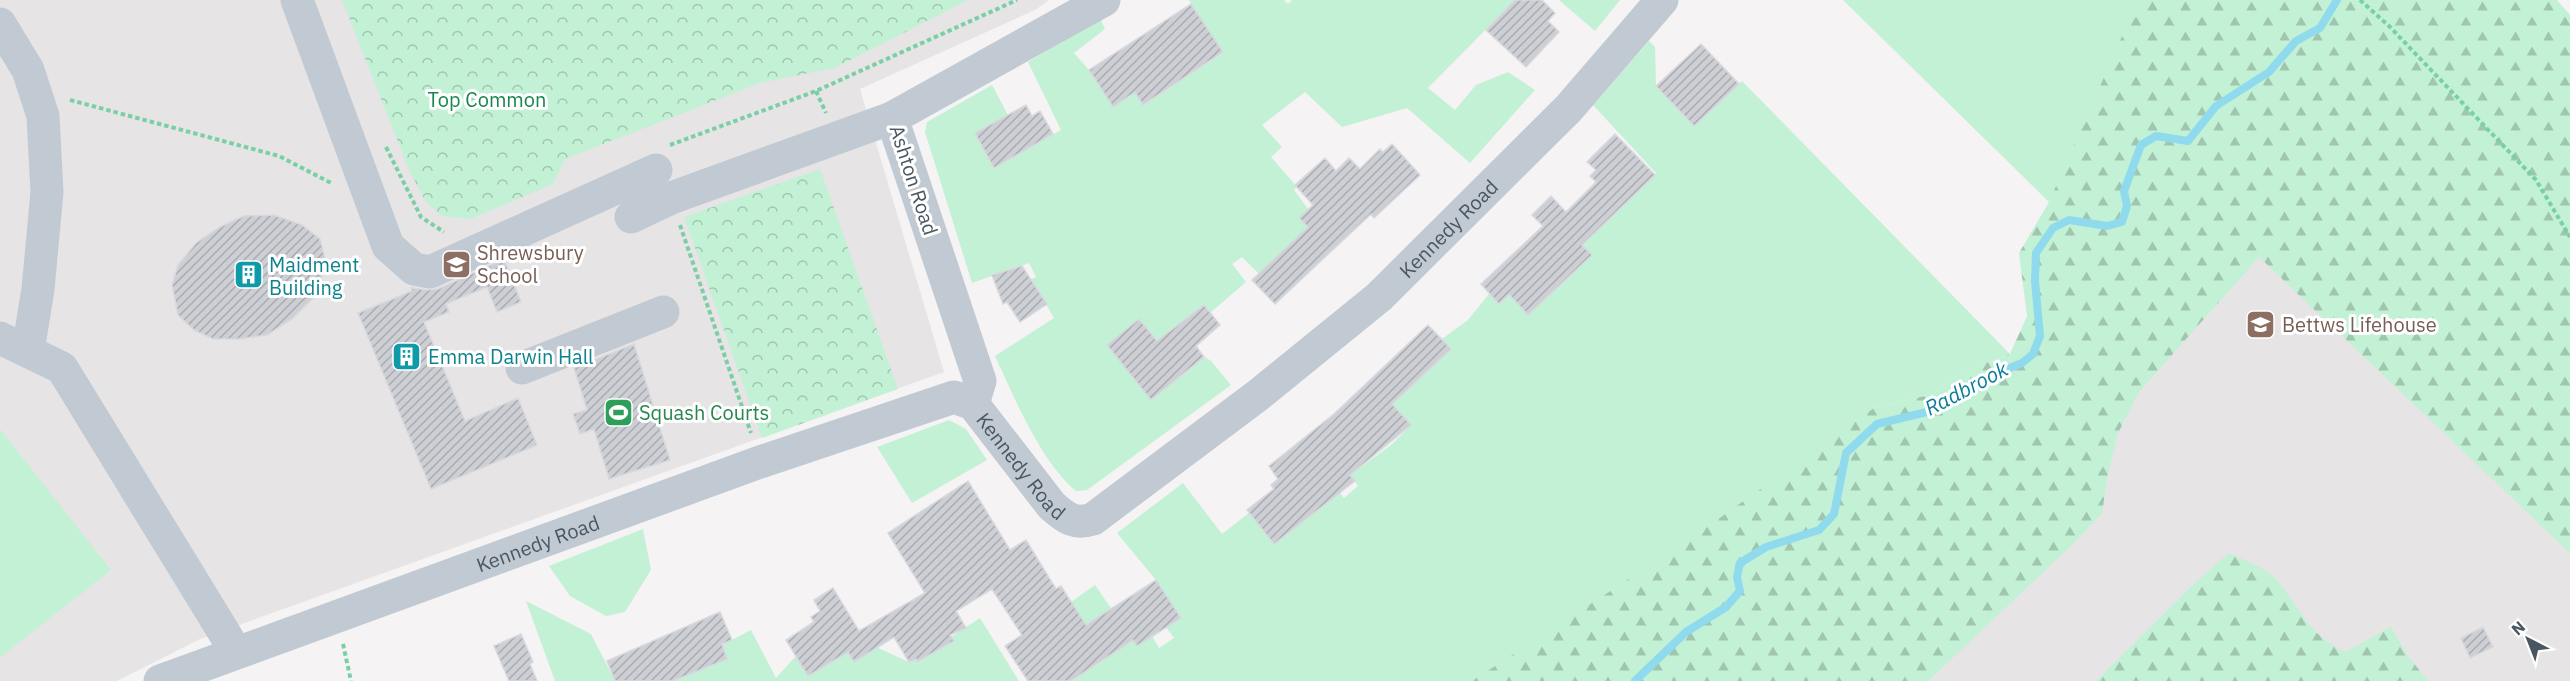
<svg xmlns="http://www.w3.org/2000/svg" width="2570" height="681" font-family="'IBM Plex Sans',sans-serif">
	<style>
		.education { fill: #e6e4e5 }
		.green { fill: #c3f1d5 }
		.forest { fill: url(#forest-firs) }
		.park { fill: url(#park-crowns) }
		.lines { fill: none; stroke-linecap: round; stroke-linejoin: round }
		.stream { stroke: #90daee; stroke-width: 8 }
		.building { fill: url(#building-hatch); stroke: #d7d9de; stroke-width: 1.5 }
		.path { stroke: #7ad0a6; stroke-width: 4; stroke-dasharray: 4.5 3; stroke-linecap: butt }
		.minor { stroke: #c1cad2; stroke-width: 33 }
		.labels { text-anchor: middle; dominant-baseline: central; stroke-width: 6; stroke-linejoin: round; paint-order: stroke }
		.park-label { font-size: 20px; fill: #17864f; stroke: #fff }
		.street-label { font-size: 20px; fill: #4a5661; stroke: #fff }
		.education-label { font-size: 20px; fill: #785e54; stroke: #fff; text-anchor: start }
		.culture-label { font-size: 20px; fill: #0d838f; stroke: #fff; text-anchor: start }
		.leisure-label { font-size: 20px; fill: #27864d; stroke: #fff; text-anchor: start }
		.water-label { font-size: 21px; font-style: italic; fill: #0c7c9b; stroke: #fff }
	</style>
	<defs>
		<pattern id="forest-firs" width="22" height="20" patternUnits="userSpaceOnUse" patternTransform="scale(1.5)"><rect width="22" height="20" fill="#c3f1d5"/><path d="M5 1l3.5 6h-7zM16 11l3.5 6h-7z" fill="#a0c6b0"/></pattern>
		<pattern id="park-crowns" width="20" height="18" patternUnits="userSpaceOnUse" patternTransform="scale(1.5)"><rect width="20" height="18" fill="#c3f1d5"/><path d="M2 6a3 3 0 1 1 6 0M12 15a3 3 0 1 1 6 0" fill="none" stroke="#a0c6b0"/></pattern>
		<pattern id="building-hatch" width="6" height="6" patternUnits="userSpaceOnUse" patternTransform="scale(1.5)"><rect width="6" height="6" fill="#cdcfd5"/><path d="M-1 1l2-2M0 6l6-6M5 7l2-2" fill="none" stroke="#a8abb0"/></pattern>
	</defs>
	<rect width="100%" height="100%" fill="#f5f3f3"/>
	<!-- education -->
	<path class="education" d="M0,0H1049L1035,10L860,89L944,372L200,639L117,681H0Z
		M2249,159L2570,489V681H1783Z"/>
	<!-- green -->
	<path class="green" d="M1189,0H1284L1288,4L1292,0H1515L1428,88L1455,110L1476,85L1508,72L1535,90L1470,163L1407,108L1342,127L1305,92L1262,125L1282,147L1271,157L1297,187L1294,190L1308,209L1299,218L1308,227L1259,274L1242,257L1232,264L1246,282L1210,313L1204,305L1192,315L1151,400L1205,357L1211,361L1231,385L1087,490L1076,491C1041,462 1014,397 995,356L1054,318L1036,287L1024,282L1036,277L1029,263L972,283L925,132L927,122L992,85L1008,115L975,134L994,167L1061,130L1028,62L1100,19L1105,29L1074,53L1089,70L1113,106L1135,92L1143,105L1170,88L1181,61L1190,74L1223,53Z
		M1559,0H1620L1595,31Z
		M1843,0H2289L2049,202Z
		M1649,41L1655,47L1656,86L1693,126L1742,81L2010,354L1962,372L1933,394L1874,408L1617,681H1071V602L1095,585L1137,646L1152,636L1159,648L1174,638L1166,627L1180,618L1156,580L1117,533L1183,483L1222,534L1249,513L1274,544L1319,467L1344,498L1358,486L1350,475L1391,445L1411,425L1383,395L1450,349L1442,339L1468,320L1489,294L1499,303L1509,294L1528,315L1564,282L1556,239L1598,230L1656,173L1593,105Z
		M949,420L966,429L987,460L912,503L877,447Z
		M0,429L111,570L1,657L0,656Z
		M643,529L651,570L625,612L606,616L570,596L549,566Z
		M526,601L591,634L615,681H555Z
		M980,618L1019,681H673L692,650L732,640L751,630L776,678L796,656L808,676L848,652L876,647L909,662L916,659L918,662L953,641L951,637Z"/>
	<!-- forest -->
	<path class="forest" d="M2138,0H2557L2570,15V553L2259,257L2139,392L2118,433L2108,474L2102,513L2073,544L1928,681H1472L1686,542L1874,408L1933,394L1962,372L2010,354L2027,316L2019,253L2049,202Z
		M2229,553C2243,560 2264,567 2275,578C2299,605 2309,637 2345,652L2391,627L2408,656L2428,681H2096L2195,583Z"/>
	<!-- park -->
	<path class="park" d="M342,0H968L835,68L760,83L565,159L553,184L470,219L442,216L426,202L409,170Z
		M820,169L898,389L762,438L684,217Z"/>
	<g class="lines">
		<!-- stream -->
		<path class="stream" d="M1635,681L1686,632L1726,607L1740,591L1737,577L1740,563L1766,547L1819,530L1834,514L1846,453L1877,424L1935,410L1964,387L2022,363L2033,354L2040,336L2035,281L2036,253L2053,228L2069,220L2107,226L2122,222L2127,206L2124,191L2141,145L2156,136L2188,141L2216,106L2269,72L2296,41L2320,28L2337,0"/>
	</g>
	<!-- building -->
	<path class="building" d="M1515,0H1542L1555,13L1548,21L1559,32L1526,67L1486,30Z
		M1191,4L1223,52L1143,105L1135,92L1113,107L1089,70Z
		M1701,44L1739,84L1694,126L1656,86Z
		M1026,105L1032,116L1040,111L1053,134L994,168L975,133Z
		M1615,134L1655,175L1582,245L1592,255L1528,315L1509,294L1499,304L1481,284L1543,226L1532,215L1551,196L1566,212L1596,182L1590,176L1596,170L1587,162Z
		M1392,144L1420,175L1374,218L1371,214L1275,304L1252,280L1308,227L1299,218L1313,205L1295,185L1325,158L1336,171L1349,158L1360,169L1380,149L1383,152Z
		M274,215L302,225L320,239L326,262L317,294L292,319L267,335L239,339H213L194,330L178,315L172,285L178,265L196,243L220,227L244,216Z
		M504,259L521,302L497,312L487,287L446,304L449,312L424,322L465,421L518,398L537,445L431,489L358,313L412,291L411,288L427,290L438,289Z
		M1022,266L1047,304L1020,322L1007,302L1003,304L992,275Z
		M1204,305L1220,325L1196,346L1204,357L1151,400L1107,345L1139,319L1157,341Z
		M1428,325L1451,349L1392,404L1411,425L1350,475L1355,481L1274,544L1247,510L1274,489L1271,485L1278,479L1269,466L1334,414Z
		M634,344L670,460L609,479L594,429L580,434L573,414L587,410L574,368Z
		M968,481L1010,550L1026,540L1056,589L1061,586L1086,625L1156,580L1181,618L1137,646L1133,640L1071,681H1028L1005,646L1022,635L992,589L956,611L966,628L950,635L954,641L917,662L916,659L909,662L894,637L854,662L848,652L808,676L786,640L814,622L811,617L820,611L814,600L833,588L859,631L925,593L888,533Z
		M720,612L732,640L722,644L727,659L673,681H615L607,661Z
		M2483,627L2493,647L2470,658L2461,638Z
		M521,634L533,662L530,664L537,681H509L494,646Z"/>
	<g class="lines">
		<!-- path -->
		<path class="path" d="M2360,0L2390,27L2536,180L2570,237
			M816,91L826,113
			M70,100L279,156L333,184
			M670,145L816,91L1017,0
			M386,147L421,217L444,232
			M680,225L751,433
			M343,644L351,681"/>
		<!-- minor -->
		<g class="minor">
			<path d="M297,0L388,246L414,269L430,272L656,170"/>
			<path d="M0,24L28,70L43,116L47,192L38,289L28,351"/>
			<path d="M631,217L671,198L892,118"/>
			<path d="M0,338L62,368L236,652"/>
			<path d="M522,368L663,312"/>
			<path d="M973,404L980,381L892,118L1104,0"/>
			<path id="s1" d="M160,681L760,462L954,397L973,404L1052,506C1066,518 1074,525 1093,519L1257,396L1379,297L1569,108L1662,0"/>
		</g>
	</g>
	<!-- icons -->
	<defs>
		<symbol id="school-square" viewBox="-11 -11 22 22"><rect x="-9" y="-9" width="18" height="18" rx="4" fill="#8d6e63" stroke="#fff"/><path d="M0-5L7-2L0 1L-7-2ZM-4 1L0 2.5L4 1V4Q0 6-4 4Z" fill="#fff"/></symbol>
		<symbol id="building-square" viewBox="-11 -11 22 22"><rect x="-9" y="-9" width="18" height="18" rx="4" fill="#0f9aa8" stroke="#fff"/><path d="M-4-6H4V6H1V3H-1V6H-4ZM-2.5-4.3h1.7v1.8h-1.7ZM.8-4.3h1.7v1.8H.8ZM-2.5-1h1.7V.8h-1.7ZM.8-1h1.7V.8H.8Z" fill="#fff"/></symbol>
		<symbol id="stadium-square" viewBox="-11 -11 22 22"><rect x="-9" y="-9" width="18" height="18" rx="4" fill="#2e9e5b" stroke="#fff"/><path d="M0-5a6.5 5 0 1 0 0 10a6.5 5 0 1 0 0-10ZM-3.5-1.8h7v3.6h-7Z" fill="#fff"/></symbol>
	</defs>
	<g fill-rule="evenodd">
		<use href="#school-square" x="440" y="248" width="33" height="33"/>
		<use href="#building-square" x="232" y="258" width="33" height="33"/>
		<use href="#school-square" x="2244" y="308" width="33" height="33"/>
		<use href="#building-square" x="390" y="340" width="33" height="33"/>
		<use href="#stadium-square" x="602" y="396" width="33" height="33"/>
	</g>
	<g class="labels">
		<!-- park labels -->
		<g class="park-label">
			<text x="487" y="99">Top Common</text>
		</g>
		<!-- street labels -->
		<g class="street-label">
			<text transform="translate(914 180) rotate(72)">Ashton Road</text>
			<text stroke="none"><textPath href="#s1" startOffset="1498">Kennedy Road</textPath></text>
			<text stroke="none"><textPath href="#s1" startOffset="942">Kennedy Road</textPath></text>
			<text stroke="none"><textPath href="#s1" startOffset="402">Kennedy Road</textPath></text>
		</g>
		<!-- education labels -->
		<g class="education-label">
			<text x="477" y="252">Shrewsbury<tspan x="477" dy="23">School</tspan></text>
			<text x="2282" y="324">Bettws Lifehouse</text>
		</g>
		<!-- culture labels -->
		<g class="culture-label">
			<text x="269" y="264">Maidment<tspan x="269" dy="23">Building</tspan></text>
			<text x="428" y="356">Emma Darwin Hall</text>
		</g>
		<!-- leisure labels -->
		<g class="leisure-label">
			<text x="639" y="412">Squash Courts</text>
		</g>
		<!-- water labels -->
		<g class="water-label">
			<text transform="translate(1966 388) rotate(-28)">Radbrook</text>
		</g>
	</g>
	<!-- north arrow -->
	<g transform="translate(2528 639) rotate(318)" stroke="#ffffff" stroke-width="4.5" paint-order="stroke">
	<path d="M0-4.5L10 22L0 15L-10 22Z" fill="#4a5661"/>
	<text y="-9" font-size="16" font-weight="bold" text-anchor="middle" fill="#4a5661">N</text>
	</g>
</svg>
